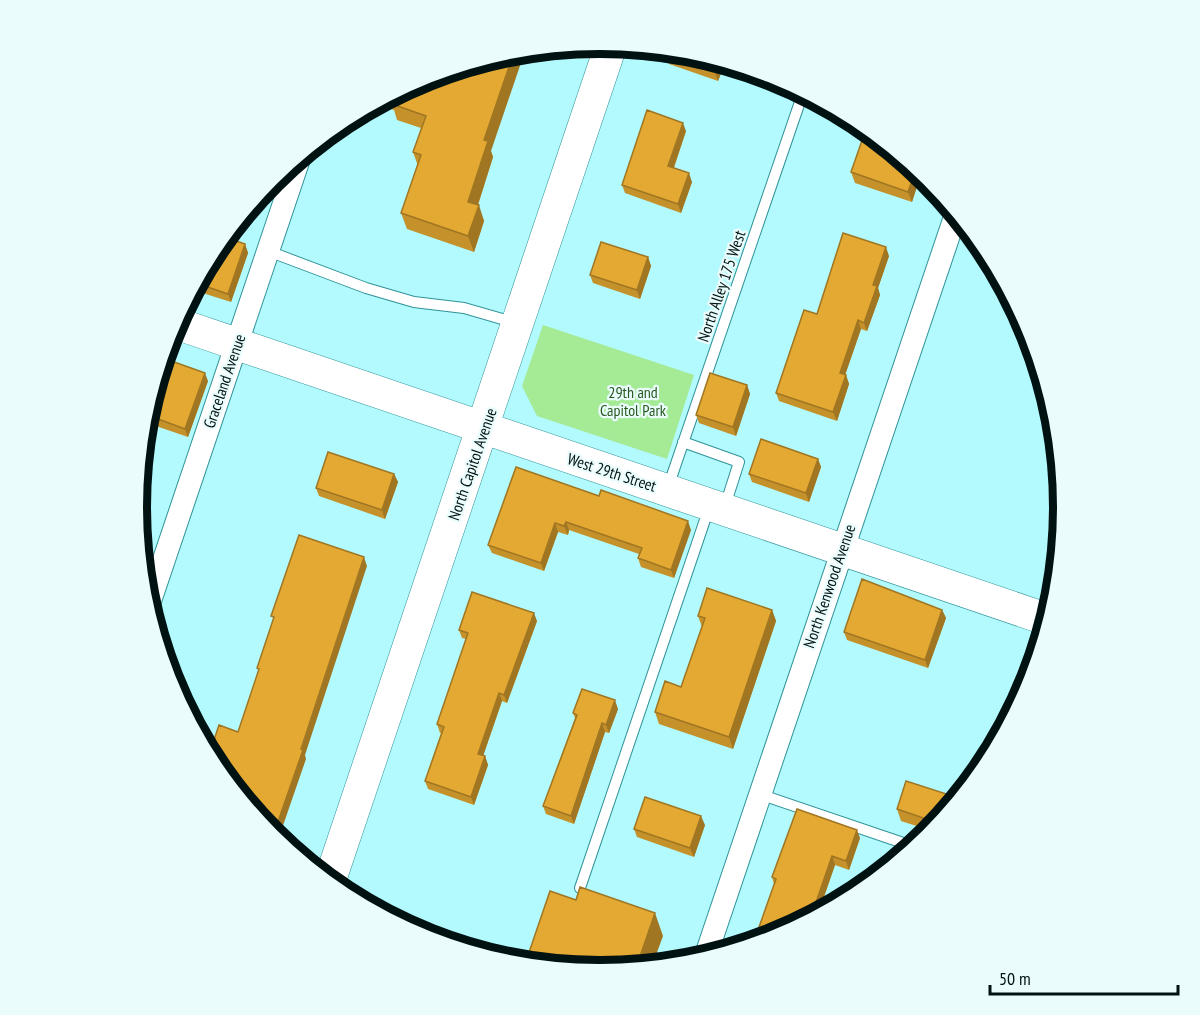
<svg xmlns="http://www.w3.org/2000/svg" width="1200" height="1015" font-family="'PT Sans Narrow',sans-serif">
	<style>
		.green { fill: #a5eb96 }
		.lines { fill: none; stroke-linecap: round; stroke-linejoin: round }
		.lane-casing { stroke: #2f9398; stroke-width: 12 }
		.street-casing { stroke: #2f9398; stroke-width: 24 }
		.secondary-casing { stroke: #2f9398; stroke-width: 33 }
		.lane { stroke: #fff; stroke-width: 10 }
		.street { stroke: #fff; stroke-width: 22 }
		.secondary { stroke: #fff; stroke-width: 32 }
		.wall { fill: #c4912b }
		.shaded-wall { fill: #a07623 }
		.building { fill: #e4a932; stroke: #a07623; stroke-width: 1.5 }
		.labels { text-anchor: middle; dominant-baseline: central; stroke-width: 4.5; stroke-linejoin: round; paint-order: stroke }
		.street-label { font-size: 16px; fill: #011213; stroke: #ebfcfd }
		.park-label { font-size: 16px; fill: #27581d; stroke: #ebfcfd }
		.rim { fill: none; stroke: #011213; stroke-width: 8 }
	</style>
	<rect width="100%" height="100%" fill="#b2fafe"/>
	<!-- green -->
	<path class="green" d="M543,325L694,375L667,459L537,416L522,386Z"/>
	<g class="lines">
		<defs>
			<path id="lane" d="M268,251L366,288L414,302L464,308L516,323
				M683,442L739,462L725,506
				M668,487L803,93
				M759,794L915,847
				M580,888L709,508"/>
			<path id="street" d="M148,607L300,156
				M705,958L956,214"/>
			<path id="secondary" d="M175,323L1049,620
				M329,883L611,45"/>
		</defs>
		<!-- lane casing -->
		<use href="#lane" class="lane-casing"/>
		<!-- street casing -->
		<use href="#street" class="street-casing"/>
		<!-- secondary casing -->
		<use href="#secondary" class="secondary-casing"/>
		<!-- lane -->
		<use href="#lane" class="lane"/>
		<!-- street -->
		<use href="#street" class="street"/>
		<!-- secondary -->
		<use href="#secondary" class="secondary"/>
	</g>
	<!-- wall -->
	<path class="wall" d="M664,50L691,52L725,63L718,81L669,64Z
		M423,79L491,151L493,157L478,205L484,221L474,252L407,229L401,213L418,166L413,152L421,128L397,120L394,110L376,104Z
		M686,131L674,168L692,182L681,213L625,193L622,185Z
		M851,172L921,174L912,202L855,183Z
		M978,240L986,250L989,256L980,253L977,243Z
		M245,244L248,253L231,302L193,290L214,249Z
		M889,256L878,288L880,295L867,331L861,329L845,375H846L849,384L837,421L779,401L776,393L817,314Z
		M648,257L651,266L640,299L593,283L590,275Z
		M164,354L167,360L208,381L188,437L153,425L150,416L145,415Z
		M747,385L750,394L736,436L699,423L696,415Z
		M818,459L821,467L809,502L752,482L749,474Z
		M516,467L691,530L674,578L641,567L638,558L639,554L569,530L568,535L558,532L544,571L492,553L488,545Z
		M394,474L398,482L385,519L319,496L316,488Z
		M772,610L776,621L733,749L659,724L655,712L681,687L702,627L698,616Z
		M942,610L946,618L928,668L847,640L844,632Z
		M537,621L507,703L502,701L483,756H485L488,765L474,805L428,789L425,781L441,733H440L437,724L466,639L462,638L459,630Z
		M618,709L609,733L605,732L574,824L546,814L543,806L575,718L573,713Z
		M959,798L932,831L901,821L897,809Z
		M705,825L694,857L637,837L634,829Z
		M860,838L849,870L835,865L818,914L777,936L774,884L772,877Z"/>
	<!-- shaded-wall -->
	<path class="shaded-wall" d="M525,51L491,151L493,157L474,217L468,202L484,140L514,52Z
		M714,59L725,63L718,81L712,64Z
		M683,123L686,131L671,175L668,166Z
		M916,169L921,174L912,202L908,192Z
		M689,173L692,182L681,213L678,204Z
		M479,205L484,221L474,252L468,236Z
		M245,244L248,253L231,302L228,294Z
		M886,247L889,256L878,288L880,295L867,331L864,323L873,285Z
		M648,257L651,266L640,299L637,290Z
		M858,320L861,329L843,381L840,373Z
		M205,373L208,381L188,437L185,429Z
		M846,375L849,384L837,421L833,412Z
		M747,385L750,394L736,436L733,427Z
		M818,459L821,467L809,502L806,493Z
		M394,474L398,482L385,519L382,510Z
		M688,521L691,530L674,578L671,570Z
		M566,522L569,530L568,535L564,526Z
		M555,523L558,532L544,571L541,563Z
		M364,557L367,566L305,755L306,759L278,840L273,836Z
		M772,610L776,621L733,749L729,737Z
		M942,610L946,618L928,668L925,660Z
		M534,613L537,621L507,703L504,695Z
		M499,693L502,701L481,762L478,754Z
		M615,700L618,709L609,733L606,725Z
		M602,723L605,732L574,824L571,816Z
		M485,756L488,765L474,805L471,797Z
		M701,816L705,825L694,857L690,848Z
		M857,830L860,838L849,870L846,861Z
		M832,856L835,865L818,914L813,917L812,914Z
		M655,913L663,936L652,966L636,968Z"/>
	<!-- building -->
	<path class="building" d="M675,51L691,52L714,59L712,64Z
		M510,52H514L484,140L488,141L468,202L479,205L468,236L401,213L421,155L413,152L426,116L392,104L395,97L391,95L423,79Z
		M647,110L683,123L668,166L689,173L678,204L622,185Z
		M866,129L916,169L908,192L851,172Z
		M843,233L886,247L873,285L877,286L864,323L858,320L840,373L846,375L833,412L776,393L804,310L817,314Z
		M225,237L245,244L228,294L196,283L214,249Z
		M601,242L648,257L637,290L590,275Z
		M164,354L163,358L205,373L185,429L150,416L152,410L148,408Z
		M710,373L747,385L733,427L696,415Z
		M761,439L818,459L806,493L749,474Z
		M328,452L394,474L382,510L316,488Z
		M516,467L599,496L601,490L688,521L671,570L638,558L642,548L566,522L564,526L555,523L541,563L488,545Z
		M299,535L364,557L301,749L303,750L273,836L214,765L209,755L219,725L238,732L259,669L257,668L274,617L271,616Z
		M862,579L942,610L925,660L844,632Z
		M707,588L772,610L729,737L655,712L665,681L681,687L705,618L698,616Z
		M472,592L534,613L504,695L499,693L478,754L485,756L471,797L425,781L444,727L437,724L468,633L459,630Z
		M582,689L615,700L606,725L602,723L571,816L543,806L577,715L573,713Z
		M906,781L959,798L938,823L897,809Z
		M645,797L701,816L690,848L634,829Z
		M797,809L857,830L846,861L832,856L812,914L816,915L777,936L753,944L776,879L772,877Z
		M580,887L655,913L636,968L600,972L525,964L550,891L576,900Z"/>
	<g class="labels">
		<!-- street labels -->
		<g class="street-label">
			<text transform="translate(721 286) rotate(-71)">North Alley 175 West</text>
			<text transform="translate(224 381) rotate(-71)">Graceland Avenue</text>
			<text transform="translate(472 464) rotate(-71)">North Capitol Avenue</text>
			<text transform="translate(612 472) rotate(18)">West 29th Street</text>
			<text transform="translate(829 586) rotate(-71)">North Kenwood Avenue</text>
		</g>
		<!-- park labels -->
		<g class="park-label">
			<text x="633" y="392">29th and<tspan x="633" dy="18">Capitol Park</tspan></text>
		</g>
	</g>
	<!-- crop -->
	<path d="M0 0H1200V1015H0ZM147 507a453 453 0 1 1 906 0a453 453 0 1 1-906 0Z" fill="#ebfcfd" fill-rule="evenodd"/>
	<path class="rim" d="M147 507a453 453 0 1 1 906 0a453 453 0 1 1-906 0Z"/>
	<!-- scale -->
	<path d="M990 985v9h188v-9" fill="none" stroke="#011213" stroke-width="3"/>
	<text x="999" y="985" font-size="18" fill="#011213" stroke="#ebfcfd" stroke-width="4.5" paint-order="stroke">50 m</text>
</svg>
